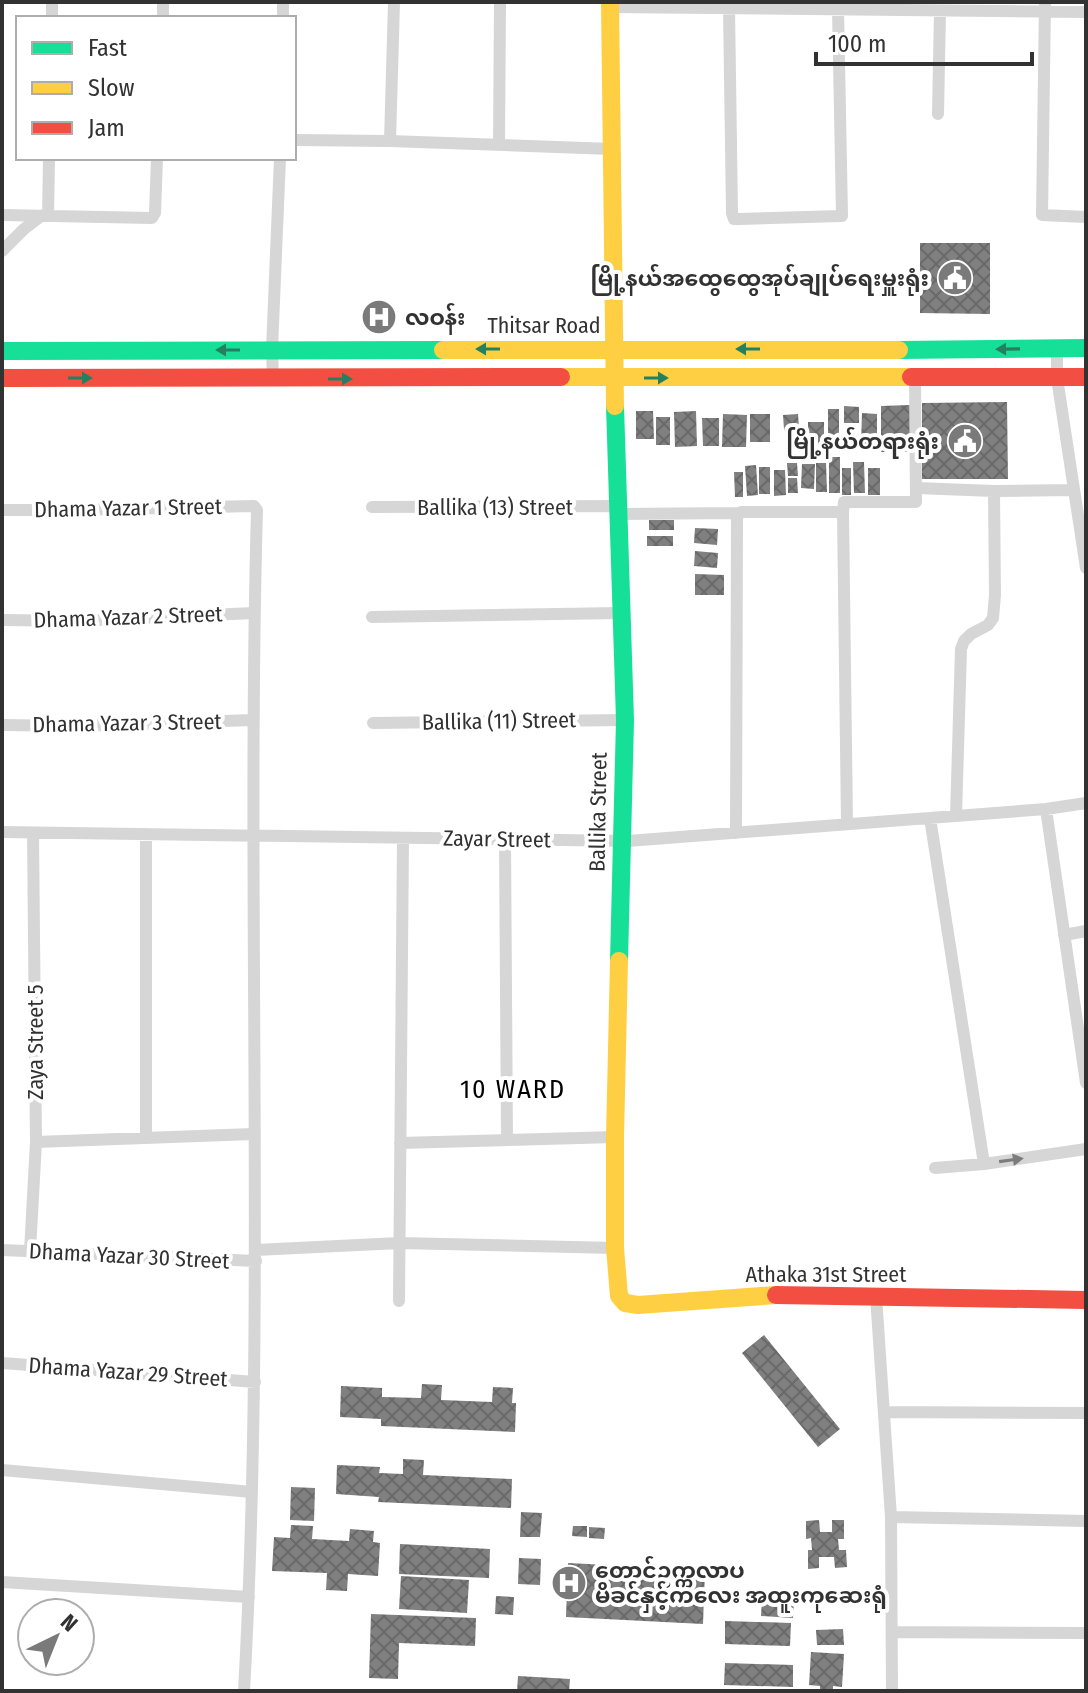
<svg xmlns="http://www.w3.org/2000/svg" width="1088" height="1693" font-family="'Fira Sans Condensed','Noto Sans Myanmar',sans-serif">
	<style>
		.building { fill: url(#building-cross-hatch) }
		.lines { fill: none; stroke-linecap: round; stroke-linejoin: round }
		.street { stroke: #d6d6d6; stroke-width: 12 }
		.fast { stroke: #16e098; stroke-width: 18 }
		.slow { stroke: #ffcf43; stroke-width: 18 }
		.jam { stroke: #f24e42; stroke-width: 18 }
		.oneway { fill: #258060 }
		.oneway2 { fill: #7c7c7c }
		.labels { text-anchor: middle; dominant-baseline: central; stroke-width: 8; stroke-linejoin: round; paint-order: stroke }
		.poi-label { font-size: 22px; font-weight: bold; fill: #323232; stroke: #fff; text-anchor: end }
		.street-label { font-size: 22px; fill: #323232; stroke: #fff }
		.quarter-label { font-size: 26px; letter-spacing: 2px; fill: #000; stroke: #fff }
	</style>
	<defs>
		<pattern id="building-cross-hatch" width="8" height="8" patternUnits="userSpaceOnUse" patternTransform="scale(2)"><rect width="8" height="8" fill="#808080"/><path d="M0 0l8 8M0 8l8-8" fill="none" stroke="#696969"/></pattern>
	</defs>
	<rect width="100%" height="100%" fill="#fff"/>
	<!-- building -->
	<path class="building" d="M920,243H990V314L920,313Z
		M1007,402L1008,479H922V403Z
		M910,405V452H881V406Z
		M844,406L859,407V423H844Z
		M828,409H839V437H828Z
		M636,411H653L654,439H636Z
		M696,411L697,446L675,447L674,412Z
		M862,413L877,414V444H861Z
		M723,414L747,415L746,447H722Z
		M750,414H770V442H750Z
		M798,414L800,442L785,443L783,415Z
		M656,417H670V445H656Z
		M702,418H719V446H703Z
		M808,422H824V446L808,445Z
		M829,457H840V493H829Z
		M853,462H864L865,493H854Z
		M787,463H797L798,476H788Z
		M816,463H826L827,492H816Z
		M802,464H815L814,489L801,488Z
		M756,465L758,495L747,496L745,466Z
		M759,467H770V494H759Z
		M842,468H851V495H842Z
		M868,468H880V495H868Z
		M774,470H785L786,495L774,496Z
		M734,472H743V497H735Z
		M788,478H797L798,493H788Z
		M649,520H674V530H649Z
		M695,528L718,529L717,545L694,543Z
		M647,536H673V546H647Z
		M695,551L718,553L717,568L694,566Z
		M695,574L724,575V595H695Z
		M764,1335L840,1429L818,1447L742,1353Z
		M422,1384L442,1385L441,1400L492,1402L493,1387L513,1388L512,1403H516L515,1432L381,1426V1419L340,1417L341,1386L382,1388V1397L421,1398Z
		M403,1459L424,1460L423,1475L512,1479L511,1508L378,1502L379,1497L336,1494L337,1465L380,1467L379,1473L403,1474Z
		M291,1487L315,1488L314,1521L290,1520Z
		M521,1512L542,1513L540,1537H520Z
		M819,1520L820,1532H832V1520H844V1539H838L839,1550H846L847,1567L835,1568L834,1557H819V1568L808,1569V1550H812L811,1538L806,1539V1521Z
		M291,1525L313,1526L312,1539L349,1541L350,1529L374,1531L373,1542L380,1543L378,1576L348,1574L347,1591L326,1590L327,1573L272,1571L274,1537L290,1538Z
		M573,1526H587V1537L572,1536Z
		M589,1527L605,1528L604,1539L589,1538Z
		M400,1544L490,1549L489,1578L399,1574Z
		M519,1558L541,1559L540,1585L518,1584Z
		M568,1563L705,1570L703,1624L566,1617Z
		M401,1576L469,1580L467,1613L399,1609Z
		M496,1596L514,1597L513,1615L495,1614Z
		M762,1600L794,1601L793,1618L761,1616Z
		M371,1614L476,1618L475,1646L399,1643L398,1679L369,1678Z
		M725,1621L791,1623L790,1646L725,1644Z
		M843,1629L844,1645H817L816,1630Z
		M811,1652L844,1654L842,1687L833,1686V1691H820V1686L809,1685Z
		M725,1663L793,1665V1687L724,1685Z
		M518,1676L570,1679L569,1691H517Z"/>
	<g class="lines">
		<!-- street -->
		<path class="street" d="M1045,2L1042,215L1086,217
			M610,7L1086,12
			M729,8L732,213L734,219H739L842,216L838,9
			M52,18V2
			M163,18V2
			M283,18V2
			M938,114L940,11
			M294,140L390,141L612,149
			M390,141L394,2
			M499,145L500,2
			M2,215L152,218L155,213L157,158
			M48,216L49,158
			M2,251L24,229L41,216
			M1057,348V378L1086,568
			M273,379L272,349L280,158
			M916,488L994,491L1074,490
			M372,507L618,506
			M2,510H75L254,506L257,510C246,904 266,1298 244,1691
			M843,512L844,502H916L915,378
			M618,514L739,513
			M372,617L621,613
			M2,620L75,621L254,613
			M373,723L625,720
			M2,725L76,726L253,720
			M1046,809L1086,1083
			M956,816L961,649L964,641L971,634L988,625L993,618L995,595L994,491
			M930,818L984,1164
			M2,832L628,841L1046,809L1086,803
			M736,833L737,518L739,513L742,512H843L847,824
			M505,839L507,1139
			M1064,935L1086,931
			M146,1138V834
			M36,1142L253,1134
			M400,1143L615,1137
			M935,1168L984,1164L1086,1149
			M2,1250L256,1261
			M256,1250L399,1243L615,1248
			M30,1251L36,1142L33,833
			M876,1296L891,1517L892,1691
			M399,1301L403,838
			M2,1363L255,1382
			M884,1412L1086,1413
			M2,1470L252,1492
			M891,1517L1086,1521
			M2,1582L249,1597
			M892,1632L1086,1633"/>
		<!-- fast -->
		<path class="fast" d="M899,350L1086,348
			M2,351L443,350
			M615,406L625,720L619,961"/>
		<!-- slow -->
		<path class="slow" d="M610,2L615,406
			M443,350H899
			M561,377H911
			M619,961L615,1137V1248L619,1296L625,1303L638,1305L776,1295"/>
		<!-- jam -->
		<path class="jam" d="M911,377H1086
			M2,378L561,377
			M776,1295L1086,1300"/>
	</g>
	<!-- one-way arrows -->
	<defs><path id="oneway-solid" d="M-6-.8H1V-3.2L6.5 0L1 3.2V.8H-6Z" transform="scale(2)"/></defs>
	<g class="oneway">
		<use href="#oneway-solid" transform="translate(488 349) rotate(180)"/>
		<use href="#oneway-solid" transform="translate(748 349) rotate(-180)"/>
		<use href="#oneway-solid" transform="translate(1008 349) rotate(179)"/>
		<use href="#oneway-solid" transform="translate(228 350) rotate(180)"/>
		<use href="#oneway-solid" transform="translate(80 378)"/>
		<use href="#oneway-solid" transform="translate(656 378)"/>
		<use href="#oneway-solid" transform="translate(340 379)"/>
	</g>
	<use class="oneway2" href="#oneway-solid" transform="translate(1011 1160) rotate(-8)"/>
	<!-- icons -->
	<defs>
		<symbol id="civic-disc" viewBox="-11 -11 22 22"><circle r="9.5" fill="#7a7a7a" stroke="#fff"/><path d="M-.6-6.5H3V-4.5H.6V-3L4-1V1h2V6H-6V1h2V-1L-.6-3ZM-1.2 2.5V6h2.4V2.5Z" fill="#fff"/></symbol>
		<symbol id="hospital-disc" viewBox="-11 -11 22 22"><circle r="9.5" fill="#7a7a7a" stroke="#fff"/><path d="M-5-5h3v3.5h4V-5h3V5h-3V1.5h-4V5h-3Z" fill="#fff"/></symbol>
	</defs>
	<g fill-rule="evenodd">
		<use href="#civic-disc" x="935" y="258" width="40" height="40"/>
		<use href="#hospital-disc" x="359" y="297" width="40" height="40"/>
		<use href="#civic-disc" x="945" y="421" width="40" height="40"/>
		<use href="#hospital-disc" x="549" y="1563" width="40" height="40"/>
	</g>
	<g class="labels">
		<!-- poi labels -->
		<g class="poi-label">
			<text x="929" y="278">မြို့နယ်အထွေထွေအုပ်ချုပ်ရေးမှူးရုံး</text>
			<text x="405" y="317" text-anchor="start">လဝန်း</text>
			<text x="939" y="441">မြို့နယ်တရားရုံး</text>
			<text x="595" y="1570" text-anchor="start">တောင်ဥက္ကလာပ<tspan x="595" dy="25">မိခင်နှင့်ကလေး အထူးကုဆေးရုံ</tspan></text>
		</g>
		<!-- street labels -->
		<g class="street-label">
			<text x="544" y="325">Thitsar Road</text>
			<text x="495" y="507">Ballika (13) Street</text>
			<text transform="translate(128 508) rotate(-1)">Dhama Yazar 1 Street</text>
			<text transform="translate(128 617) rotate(-2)">Dhama Yazar 2 Street</text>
			<text transform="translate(499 721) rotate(-1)">Ballika (11) Street</text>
			<text transform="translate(127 723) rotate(-1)">Dhama Yazar 3 Street</text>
			<text transform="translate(598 812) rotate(-89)">Ballika Street</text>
			<text transform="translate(497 839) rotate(1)">Zayar Street</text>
			<text transform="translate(35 1042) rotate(-90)">Zaya Street 5</text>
			<text transform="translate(129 1256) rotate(3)">Dhama Yazar 30 Street</text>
			<text x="826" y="1274">Athaka 31st Street</text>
			<text transform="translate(128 1372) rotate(4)">Dhama Yazar 29 Street</text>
		</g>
		<!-- quarter labels -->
		<g class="quarter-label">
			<text x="513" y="1089">10 WARD</text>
		</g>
	</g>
	<!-- border -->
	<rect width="1088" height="1693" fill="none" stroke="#323232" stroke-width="8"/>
	<!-- legend -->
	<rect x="16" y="16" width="280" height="144" fill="#ffffff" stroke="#adadad" stroke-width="2"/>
	<rect x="32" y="42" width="40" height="12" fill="#16e098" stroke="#adadad" stroke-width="2"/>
	<text x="88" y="56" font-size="24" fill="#323232">Fast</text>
	<rect x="32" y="82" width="40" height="12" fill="#ffcf43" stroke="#adadad" stroke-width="2"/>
	<text x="88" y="96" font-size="24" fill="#323232">Slow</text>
	<rect x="32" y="122" width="40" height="12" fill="#f24e42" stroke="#adadad" stroke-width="2"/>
	<text x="88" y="136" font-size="24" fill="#323232">Jam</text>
	<!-- north arrow -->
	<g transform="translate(56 1637) rotate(43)"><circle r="38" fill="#ffffff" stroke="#adadad" stroke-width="2"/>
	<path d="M0-6L14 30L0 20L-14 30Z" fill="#7a7a7a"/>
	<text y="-12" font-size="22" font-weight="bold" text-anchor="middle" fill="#323232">N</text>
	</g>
	<!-- scale -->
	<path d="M816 52v12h216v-12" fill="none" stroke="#323232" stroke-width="4"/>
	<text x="828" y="52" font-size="24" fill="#323232" stroke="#ffffff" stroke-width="6" paint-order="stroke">100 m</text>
</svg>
